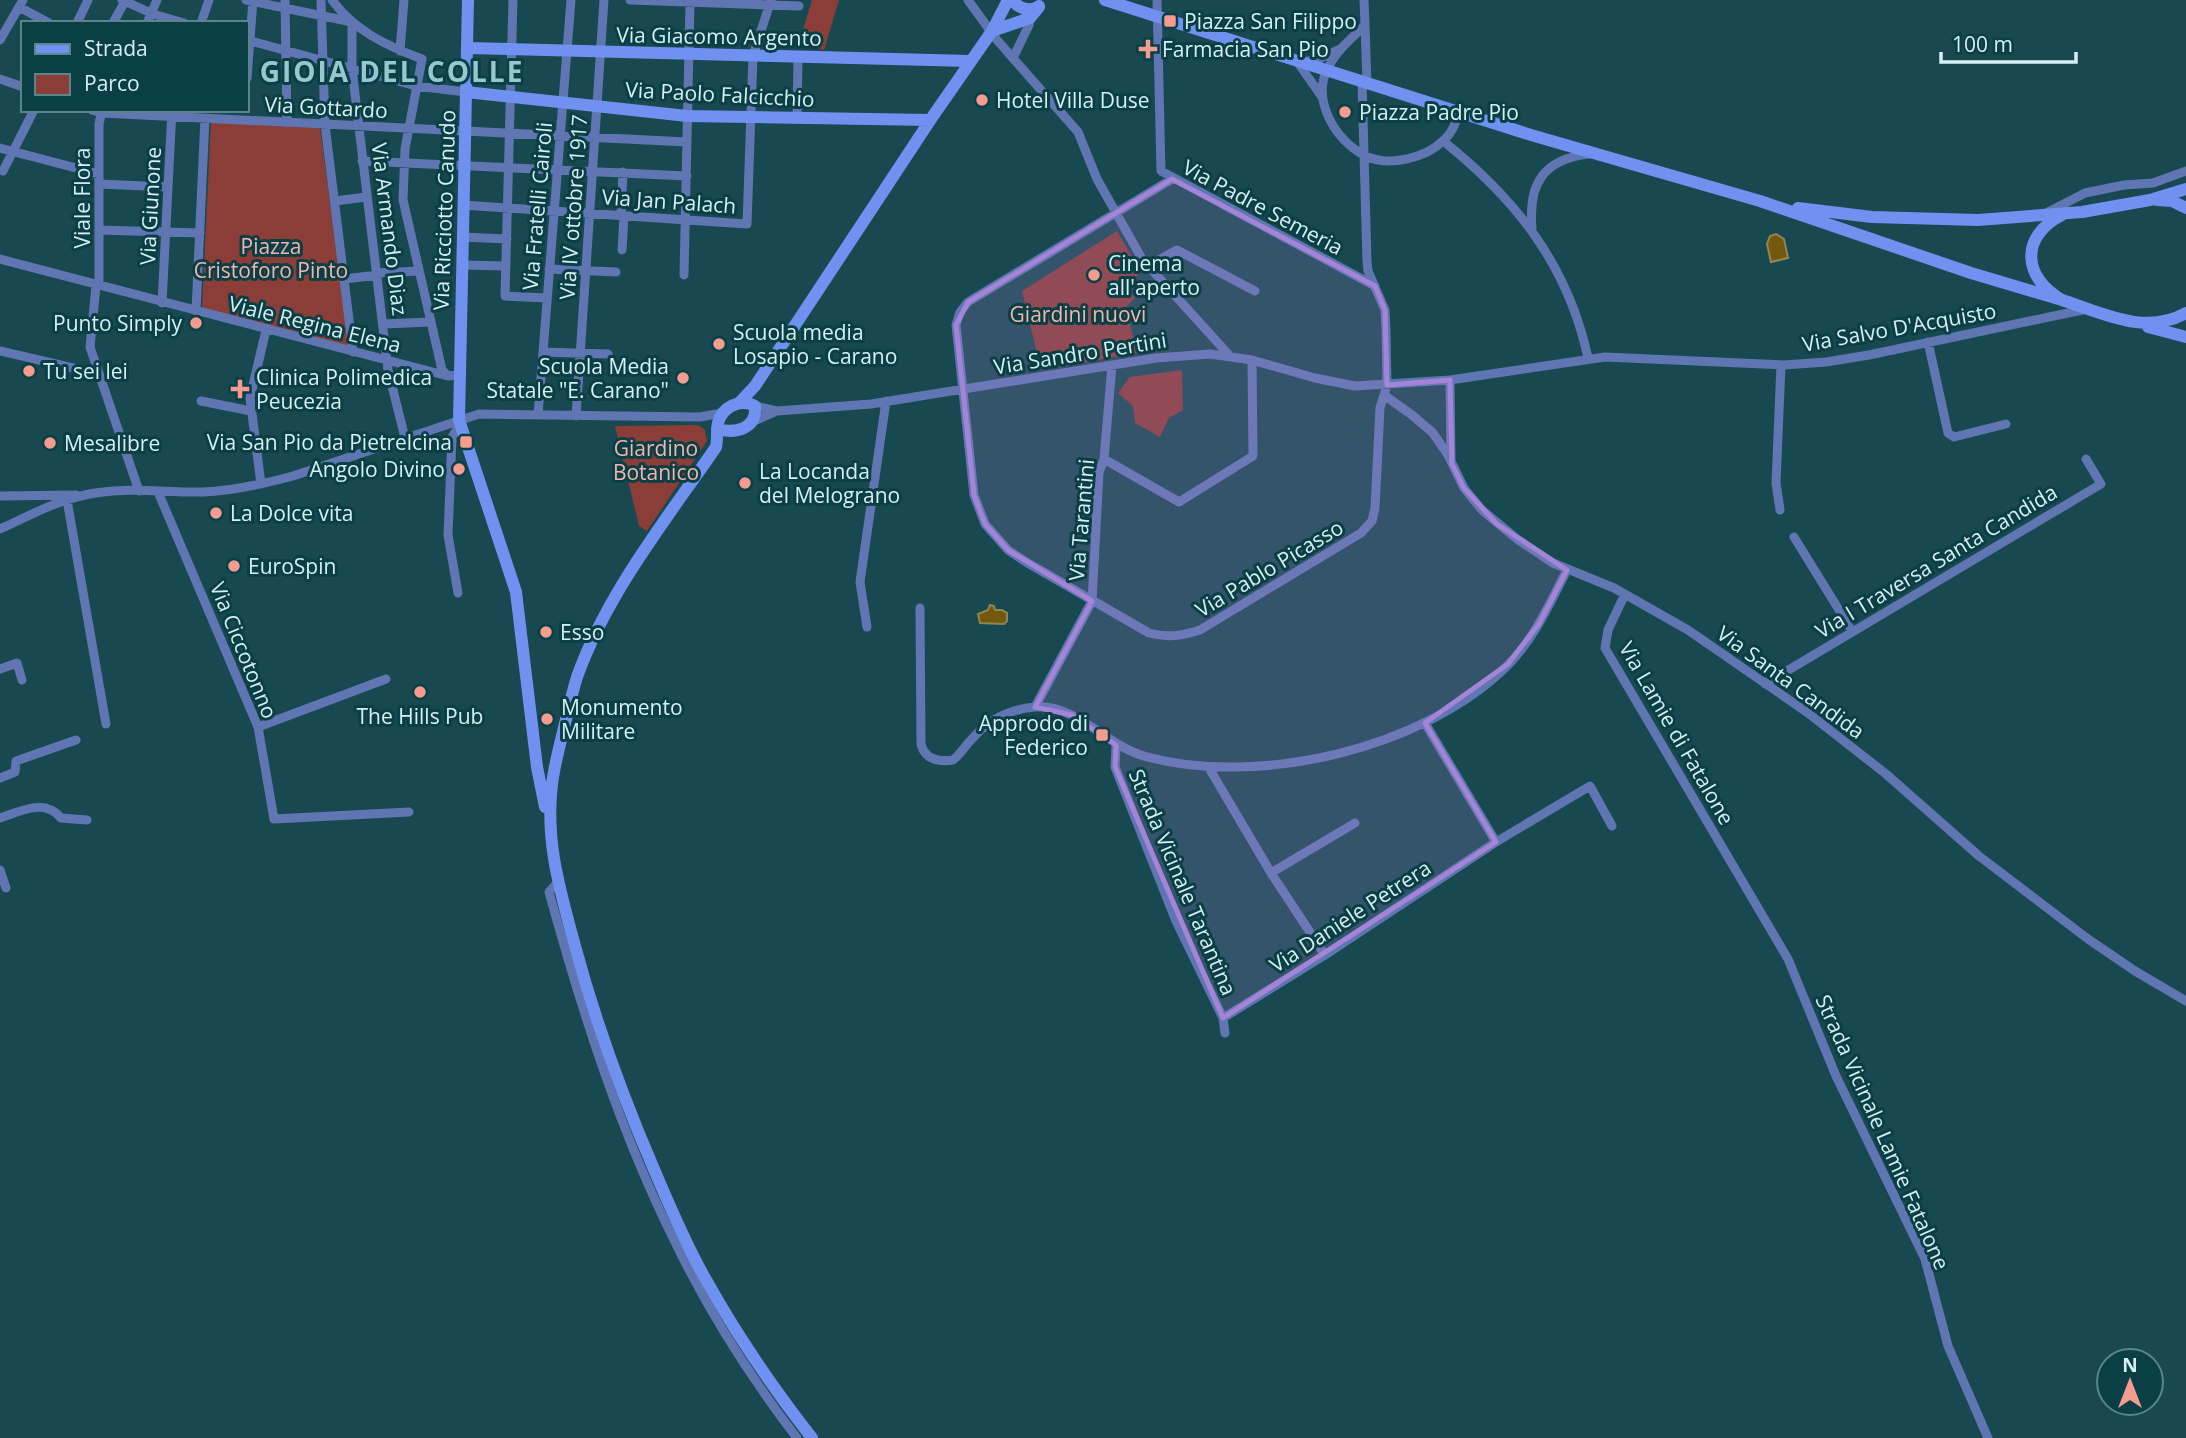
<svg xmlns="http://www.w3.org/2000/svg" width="2186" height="1438" font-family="'Open Sans',sans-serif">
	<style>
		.green { fill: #8b3e37 }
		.water { fill: #73590d; stroke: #918652; stroke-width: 2 }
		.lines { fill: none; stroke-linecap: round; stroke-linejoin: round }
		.street { stroke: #5f76b2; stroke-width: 9 }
		.secondary { stroke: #6f91f0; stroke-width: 12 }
		.marked { fill: #a484d6; fill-opacity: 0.2; stroke: #a484d6; stroke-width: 5; stroke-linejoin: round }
		.poi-dot { fill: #f59c91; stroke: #0a3f45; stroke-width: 2.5 }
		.labels { text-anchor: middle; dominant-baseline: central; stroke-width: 6; stroke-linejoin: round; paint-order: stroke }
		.poi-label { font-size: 21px; fill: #d6eff3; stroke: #0a3f45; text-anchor: start }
		.street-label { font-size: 21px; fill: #d6eff3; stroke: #0a3f45 }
		.park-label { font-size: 21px; fill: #f2b4ac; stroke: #0a3f45 }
		.district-label { font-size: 28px; font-weight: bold; letter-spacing: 2px; fill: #97c8d0; stroke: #0a3f45 }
	</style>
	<rect width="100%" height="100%" fill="#184950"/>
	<!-- green -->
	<path class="green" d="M812,0H839L824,50L799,43Z
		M211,121L320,127L349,347L202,308Z
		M1117,231L1141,272L1125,287L1135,298L1126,307L1137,353L1041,370L1022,291Z
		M1182,370L1183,410L1169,418L1160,437L1135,423L1133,406L1118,393L1130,377Z
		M698,425L705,430L707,441L647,531L639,526L615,426Z"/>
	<!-- water -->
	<path class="water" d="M1776,234L1784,239L1788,258L1771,262L1767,244L1770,236Z
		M990,605L994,606L995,610H1002L1007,613V621L1004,624L980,623L978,614L988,610Z"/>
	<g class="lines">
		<!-- street -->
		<path class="street" d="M122,0L153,14L184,23
			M246,0L352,22V69L388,370L405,438
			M285,0L287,123
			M321,0L325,125L353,352
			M332,0C355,31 387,46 422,59L405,149L403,200L442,370L448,376
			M513,0L505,296L547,298
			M630,0L799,6
			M968,0L997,40L1078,132L1097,179L1142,259L1229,355
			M1157,0L1161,171L1375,286
			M1364,0L1365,25
			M19,7L49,23
			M77,23L88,0
			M113,23L125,1
			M147,23L157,0
			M201,23L209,0
			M0,40L23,0
			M247,40L416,86L466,92
			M400,51L404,0
			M1013,58L1029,25L1030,18
			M1296,60L1322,97
			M1304,62L1319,59L1340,49
			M247,78L253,0
			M0,79L23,87
			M1367,83L1365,25C1351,39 1335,52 1327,70C1312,101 1336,141 1364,155C1388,168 1426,158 1444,140C1453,132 1456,122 1459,111
			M92,110L102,113L687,142
			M102,110L99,124V280L96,286L90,347L139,491
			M797,118L798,57
			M1443,141C1516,199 1568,265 1588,358
			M0,148L99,174
			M362,161L687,176
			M3,171L34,110
			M1172,179L968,302L960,312L956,325L974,495L985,524L1008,550L1026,562L1149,633C1168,638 1181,636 1200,630L1361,533L1372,521L1375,508L1380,408L1387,385L1386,329L1385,310L1368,271L1367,261L1362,81
			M99,184L168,187
			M335,201L366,197
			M463,205L747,224L753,56L771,0
			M2048,212L2085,193L2124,185L2153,183L2186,171
			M621,216L623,172
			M1532,228C1528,183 1544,159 1589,154
			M99,230L200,233
			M462,237L507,239
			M622,250L624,216
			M0,259L448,376L459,375
			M462,265L506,266
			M1148,266L1177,250L1255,291
			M549,269L616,272
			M377,273L419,271
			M684,275L690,2
			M345,279L377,275
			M162,303L172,110
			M196,311L205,118
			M384,324L430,322
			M1928,342L1948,433L1954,437L2006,424
			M0,351L99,374
			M543,352L608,354
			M1450,380L1451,459
			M1384,395L1412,415L1433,433L1448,455L1464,488L1482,510L1517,539L1553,563L1614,588L1688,630L1808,713L1886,774L1979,856L2088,939L2135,971L2186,1001
			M201,401L251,411
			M755,406L777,411L871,404L1156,358L1210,354L1252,360L1315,378L1355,386L1450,380L1605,357L1784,365L1826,362L1869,355L2087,309
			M538,415L571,0
			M576,416L604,0
			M752,422L777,411
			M1104,459L1179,502L1253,456L1252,360
			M261,484L250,398L266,330
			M158,492L258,727L274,819L409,812
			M0,496L76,495
			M67,500L106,724
			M1780,510L1776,483L1781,365
			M0,529C27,517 55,501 85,495C123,486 164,493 203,492C233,491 263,484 293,476L479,414L700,417L722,413
			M1794,537L1852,631
			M458,593L448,535L452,437L460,424
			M1625,594L1608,630L1605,648L1788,959L1836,1076L1925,1259L1948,1346L1988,1438
			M920,608L921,744C925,760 939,762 953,760C961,754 964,747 971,740C987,721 1009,709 1035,707C1077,704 1105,745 1144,756C1257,788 1425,749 1509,664C1535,637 1550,603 1567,570
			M867,627L860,582L886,401
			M0,669L17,663L22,680
			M1765,684L2101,484L2086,459
			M1035,707L1092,601L1099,473L1104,459L1112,365
			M1425,723L1496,842L1590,786L1612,826
			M258,727L386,679
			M1116,745L1115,767L1176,921L1223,1018L1225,1033
			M1209,768L1271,873L1325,955
			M0,778L15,772L16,761L76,740
			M0,818C22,811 44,798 61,818L87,820
			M0,870L6,888
			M1271,873L1355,823
			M558,882L549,892C582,1012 620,1132 676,1244C709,1312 751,1378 797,1438
			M1223,1018L1325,955L1496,842"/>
		<!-- secondary -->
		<path class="secondary" d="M468,0L459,420L516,592L537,767L545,807
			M1013,0C1018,9 1031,12 1039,6
			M1105,0L1531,135L1760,201L1971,273L2062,300
			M992,31L1030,18L1039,7
			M467,48L970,61
			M466,92L687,116L930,120
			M2157,200L2172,201L2186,208
			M1798,208L1872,217L1978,220L2082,212L2150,200L2186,189
			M2062,215C2020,236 2022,277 2062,300C2102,313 2145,336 2186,313
			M2148,327L2186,337
			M739,403L755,386L933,116L992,31L1008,0
			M717,429C736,434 757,429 755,406C740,398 722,407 718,423C716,431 718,439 716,447C666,520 607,593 577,677C571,696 567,716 562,736C558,752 554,768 552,784C545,842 560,890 575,946C596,1024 624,1100 656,1174C671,1209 686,1245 705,1278C736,1334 773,1388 812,1438"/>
	</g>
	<!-- marked area -->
	<path class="marked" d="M1172,179L1375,286L1385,310L1387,385L1450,380L1452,464L1464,488L1497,524L1567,570L1539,624L1508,664L1425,723L1496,842L1223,1018L1115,767L1116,745L1072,715L1035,707L1092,601L1008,550L985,524L974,495L956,325L968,302Z"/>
	<!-- markers -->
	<g class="poi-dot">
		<rect x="1163" y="14" width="14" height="14" rx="3.5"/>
		<path d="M1144.5 38.5h7v7h7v7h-7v7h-7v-7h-7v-7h7z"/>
		<circle cx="982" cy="100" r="7"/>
		<circle cx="1345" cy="112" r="7"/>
		<circle cx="1094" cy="275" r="7"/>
		<circle cx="196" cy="323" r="7"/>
		<circle cx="719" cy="344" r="7"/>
		<circle cx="29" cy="371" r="7"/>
		<circle cx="683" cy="378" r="7"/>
		<path d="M236.5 378.5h7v7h7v7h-7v7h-7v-7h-7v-7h7z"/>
		<rect x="459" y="435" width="14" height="14" rx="3.5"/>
		<circle cx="50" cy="443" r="7"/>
		<circle cx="459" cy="469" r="7"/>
		<circle cx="745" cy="483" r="7"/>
		<circle cx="216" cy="513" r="7"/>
		<circle cx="234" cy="566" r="7"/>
		<circle cx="546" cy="632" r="7"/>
		<circle cx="420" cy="692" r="7"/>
		<circle cx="547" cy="719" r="7"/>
		<rect x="1095" y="728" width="14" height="14" rx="3.5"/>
	</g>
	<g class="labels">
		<!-- poi labels -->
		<g class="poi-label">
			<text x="1184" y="21">Piazza San Filippo</text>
			<text x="1162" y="49">Farmacia San Pio</text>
			<text x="996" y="100">Hotel Villa Duse</text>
			<text x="1359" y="112">Piazza Padre Pio</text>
			<text x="1108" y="263">Cinema<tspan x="1108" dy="24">all'aperto</tspan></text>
			<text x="182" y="323" text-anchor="end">Punto Simply</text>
			<text x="733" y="332">Scuola media<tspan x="733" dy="24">Losapio - Carano</tspan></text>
			<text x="669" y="366" text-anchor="end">Scuola Media<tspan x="669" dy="24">Statale "E. Carano"</tspan></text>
			<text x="43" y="371">Tu sei lei</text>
			<text x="256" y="377">Clinica Polimedica<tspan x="256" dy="24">Peucezia</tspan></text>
			<text x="452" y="442" text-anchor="end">Via San Pio da Pietrelcina</text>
			<text x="64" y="443">Mesalibre</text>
			<text x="445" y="469" text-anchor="end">Angolo Divino</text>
			<text x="759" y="471">La Locanda<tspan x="759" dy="24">del Melograno</tspan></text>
			<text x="230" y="513">La Dolce vita</text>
			<text x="248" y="566">EuroSpin</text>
			<text x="560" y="632">Esso</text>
			<text x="561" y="707">Monumento<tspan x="561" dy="24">Militare</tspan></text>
			<text x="420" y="716" text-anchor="middle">The Hills Pub</text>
			<text x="1088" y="723" text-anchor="end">Approdo di<tspan x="1088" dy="24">Federico</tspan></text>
		</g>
		<!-- street labels -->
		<g class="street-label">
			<text transform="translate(719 36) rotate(1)">Via Giacomo Argento</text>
			<text transform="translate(720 94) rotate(3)">Via Paolo Falcicchio</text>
			<text transform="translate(326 107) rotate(3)">Via Gottardo</text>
			<text transform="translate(82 198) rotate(-90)">Viale Flora</text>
			<text transform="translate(669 201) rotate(4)">Via Jan Palach</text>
			<text transform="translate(150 206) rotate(-87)">Via Giunone</text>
			<text transform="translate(537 206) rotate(-85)">Via Fratelli Cairoli</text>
			<text transform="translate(573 207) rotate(-86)">Via IV ottobre 1917</text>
			<text transform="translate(1263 207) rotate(28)">Via Padre Semeria</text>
			<text transform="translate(444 210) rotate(-88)">Via Ricciotto Canudo</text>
			<text transform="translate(390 229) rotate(83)">Via Armando Diaz</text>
			<text transform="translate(315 324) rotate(14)">Viale Regina Elena</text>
			<text transform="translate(1899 327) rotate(-10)">Via Salvo D'Acquisto</text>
			<text transform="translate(1080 353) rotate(-9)">Via Sandro Pertini</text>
			<text transform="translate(1081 520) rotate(-85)">Via Tarantini</text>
			<text transform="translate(1936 561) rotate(-31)">Via I Traversa Santa Candida</text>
			<text transform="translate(1269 568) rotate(-31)">Via Pablo Picasso</text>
			<text transform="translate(244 650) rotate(68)">Via Ciccotonno</text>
			<text transform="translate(1791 682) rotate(36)">Via Santa Candida</text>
			<text transform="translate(1677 733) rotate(60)">Via Lamie di Fatalone</text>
			<text transform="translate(1183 882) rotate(67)">Strada Vicinale Tarantina</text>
			<text transform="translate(1350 916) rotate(-33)">Via Daniele Petrera</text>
			<text transform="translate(1883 1132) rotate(66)">Strada Vicinale Lamie Fatalone</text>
		</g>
		<!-- park labels -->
		<g class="park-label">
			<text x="271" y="246">Piazza<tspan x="271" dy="24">Cristoforo Pinto</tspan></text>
			<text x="1078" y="314">Giardini nuovi</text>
			<text x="656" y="448">Giardino<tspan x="656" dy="24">Botanico</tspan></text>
		</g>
		<!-- district labels -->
		<g class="district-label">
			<text x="392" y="71">GIOIA DEL COLLE</text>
		</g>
	</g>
	<!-- legend -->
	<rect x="21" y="21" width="228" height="91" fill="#0a3f45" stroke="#5c858b" stroke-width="2"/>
	<rect x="35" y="44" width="35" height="10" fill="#6f91f0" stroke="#5c858b" stroke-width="2"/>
	<text x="84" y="56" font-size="21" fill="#d6eff3">Strada</text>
	<rect x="35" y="74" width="35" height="21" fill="#8b3e37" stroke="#5c858b" stroke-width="2"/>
	<text x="84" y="91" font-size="21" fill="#d6eff3">Parco</text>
	<!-- north arrow -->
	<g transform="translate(2130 1382)"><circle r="33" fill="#0a3f45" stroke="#5c858b" stroke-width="2"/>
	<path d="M0-5L12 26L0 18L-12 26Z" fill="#f59c91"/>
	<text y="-10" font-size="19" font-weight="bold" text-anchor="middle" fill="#d6eff3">N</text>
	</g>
	<!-- scale -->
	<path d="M1941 52v10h135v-10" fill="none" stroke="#d6eff3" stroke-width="3.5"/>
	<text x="1952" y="52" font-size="21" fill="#d6eff3" stroke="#0a3f45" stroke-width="5" paint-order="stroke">100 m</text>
</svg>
